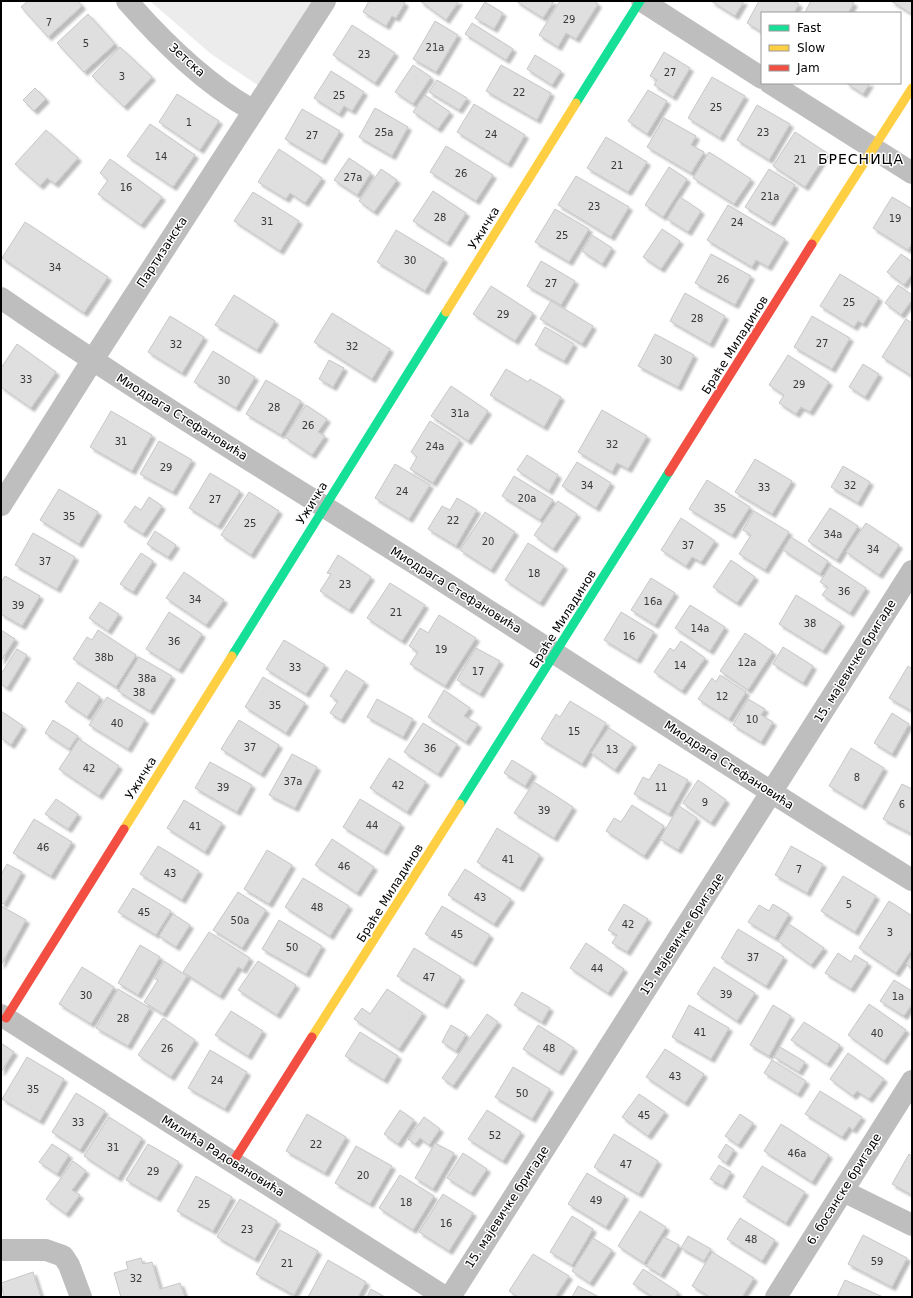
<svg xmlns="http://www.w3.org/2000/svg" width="913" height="1298" font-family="'DejaVu Sans',sans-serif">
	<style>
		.green { fill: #ececec }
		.building { fill: #dfdfdf; stroke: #c7c7c7; filter: url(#shadow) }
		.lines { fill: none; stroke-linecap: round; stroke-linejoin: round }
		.street { stroke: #bebebe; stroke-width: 22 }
		.fast { stroke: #16e098; stroke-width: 9 }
		.slow { stroke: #ffcf43; stroke-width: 9 }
		.jam { stroke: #f24e42; stroke-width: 9 }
		.labels { text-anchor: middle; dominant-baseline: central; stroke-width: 3; stroke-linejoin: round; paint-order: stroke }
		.number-label { font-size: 10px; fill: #383838 }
		.street-label { font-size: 12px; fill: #000; stroke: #fff }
		.quarter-label { font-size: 14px; letter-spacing: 1px; fill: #000; stroke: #fff }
	</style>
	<defs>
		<filter id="shadow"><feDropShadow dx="3.5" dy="3.5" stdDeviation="1" flood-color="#0004"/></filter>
	</defs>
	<rect width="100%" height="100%" fill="#fff"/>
	<!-- green -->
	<path class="green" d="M150,1H313L259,86L211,54Z"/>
	<!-- building -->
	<path class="building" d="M28,1H78L82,6L48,37L21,7Z
		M369,1H402L405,3L396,18L392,16L386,26L363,12Z
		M420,1H459L446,20Z
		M516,1H554L543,18Z
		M560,1H594L598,4L576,39L566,33L558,47L539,35Z
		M711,1H744L735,16Z
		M759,1H793L799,4L794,13H762V32L747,23Z
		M811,1H850L854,3L848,13H807L805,12Z
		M891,1H912V14Z
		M485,2L503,13L494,29L475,18Z
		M88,14L115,44L84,72L57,43Z
		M435,21L458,35L436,72L413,59Z
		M472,23L513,49L506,60L465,34Z
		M352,25L395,53L375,83L333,55Z
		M120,47L152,77L124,107L92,76Z
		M664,52L690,68L673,97L654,85L657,80L650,76Z
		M535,55L561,71L552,85L527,69Z
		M413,65L431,77L413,104L395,92Z
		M501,65L551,93L537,120L486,91Z
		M331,71L364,92L352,111L344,106L339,114L314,98Z
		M712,77L745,96L720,138L688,118Z
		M437,80L467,98L459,110L429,92Z
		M846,83H870L863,94Z
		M35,88L46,99L34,111L23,100Z
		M648,90L667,101L647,134L628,121Z
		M177,94L219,121L200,150L159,122Z
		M425,95L450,112L438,129L413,112Z
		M474,104L525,135L508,164L457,132Z
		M757,105L790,124L769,160L737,140Z
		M375,108L408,127L392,156L359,137Z
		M302,109L340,131L322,161L285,139Z
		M664,118L696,136L691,145L704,152L691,173L647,147Z
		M150,124L195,155L173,187L127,156Z
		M46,130L78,158L55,184L47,178L40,186L15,164Z
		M795,132L827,153L805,187L773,166Z
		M606,137L647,162L628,192L587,168Z
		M446,146L493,175L476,201L430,172Z
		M279,149L322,178L305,203L290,193L286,199L258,182Z
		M709,152L751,179L734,204L693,178Z
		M349,158L371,173L357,195L334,180Z
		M110,159L162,197L141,225L98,194L108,180L100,173Z
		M669,167L687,179L663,217L645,205Z
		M381,169L397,180L374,212L359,201Z
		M769,169L795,185L771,223L745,207Z
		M576,176L629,207L611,237L558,205Z
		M433,191L466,213L447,243L413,221Z
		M253,192L299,221L280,251L234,221Z
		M680,197L701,211L688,232L667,219Z
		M892,197L912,209V243L908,250L873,228Z
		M728,205L785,239L768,267L756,260L752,267L707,240Z
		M555,209L589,229L569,262L535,242Z
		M25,222L108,277L84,313L2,258Z
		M662,229L680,241L661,269L643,257Z
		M396,230L444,259L425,291L377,262Z
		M592,235L612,248L602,264L582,251Z
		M711,254L751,276L735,305L695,283Z
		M901,254L912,262V274L904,285L887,272Z
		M541,261L575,281L561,305L527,286Z
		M840,274L879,298L863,324L858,321L854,327L820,306Z
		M898,285L912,295V300L901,315L885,303Z
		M491,286L533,313L515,341L473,314Z
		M685,293L725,316L710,344L670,321Z
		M234,295L275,321L257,350L215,325Z
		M551,301L593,326L582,344L540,319Z
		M332,313L390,349L372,379L314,342Z
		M170,316L204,337L182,373L148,352Z
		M812,316L850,338L832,369L794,347Z
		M906,319L912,323V376L882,357Z
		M545,327L574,344L564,361L535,345Z
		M655,334L694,355L678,387L638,366Z
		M17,344L56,372L31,408L1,387V368Z
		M213,351L255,377L236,408L194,382Z
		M788,355L829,382L810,412L801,407L796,414L779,403L784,395L769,385Z
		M329,360L344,368L333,387L319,379Z
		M863,364L879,374L865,397L849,387Z
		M506,369L528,382L530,379L561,397L544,427L490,395Z
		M266,380L301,401L281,435L246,414Z
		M451,386L488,411L468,441L431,416Z
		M306,405L327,419L318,432L325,436L312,455L285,437Z
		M602,410L647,436L628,469L617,463L612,472L578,452Z
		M111,411L152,435L132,471L90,447Z
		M430,421L460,440L433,483L410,469L417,457L411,452Z
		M159,441L192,460L173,492L140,474Z
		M527,455L558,475L549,491L517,470Z
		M755,459L792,481L772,514L735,492Z
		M577,462L611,483L596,508L562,486Z
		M395,464L430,485L409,519L375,498Z
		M843,466L870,482L858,503L831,487Z
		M210,473L240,491L218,526L189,508Z
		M514,476L553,500L540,520L502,496Z
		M707,480L750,507L732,535L689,509Z
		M59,489L98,512L79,544L40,520Z
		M249,492L279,511L251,555L221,535Z
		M149,497L162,506L143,534L124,522L135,506L141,510Z
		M457,498L477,510L456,546L428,529L442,506L450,510Z
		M558,501L577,514L553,549L534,535Z
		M830,508L858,526L837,560L808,541Z
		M754,511L789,532L765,570L739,554L751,535L743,530Z
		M485,512L515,532L491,570L460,550Z
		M681,518L715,541L701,562L692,557L686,566L661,550Z
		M866,523L899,545L879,575L846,552Z
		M155,531L176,545L168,557L147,544Z
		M33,533L75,557L57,589L15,565Z
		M791,537L828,561L820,574L783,550Z
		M528,543L564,566L540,603L505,580Z
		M141,553L153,561L133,592L120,584Z
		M338,555L371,577L349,610L320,591L331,574L327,573Z
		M731,560L755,577L737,603L713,587Z
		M831,565L866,588L850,613L822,595L828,587L820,582Z
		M184,572L224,600L206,625L166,598Z
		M5,576L40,596L22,626L1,614V582Z
		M651,578L675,593L655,625L631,610Z
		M390,583L425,605L402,641L367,618Z
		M796,595L841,623L823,651L779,624Z
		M100,602L119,614L108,631L89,618Z
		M690,605L725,627L710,651L675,628Z
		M169,612L202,634L179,670L146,649Z
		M621,612L654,632L637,660L604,640Z
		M439,615L476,638L445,686L410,664L418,652L409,646L420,628L428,633Z
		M1,630L15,639L1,661Z
		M98,630L136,655L116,687L73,659L87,637L92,640Z
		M745,633L773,652L748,690L720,671Z
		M284,640L325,665L306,694L266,669Z
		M681,641L705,658L682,691L654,672L670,648L674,651Z
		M783,647L813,666L803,683L773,664Z
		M476,648L500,661L480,694L457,680Z
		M17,649L27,655L7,688L1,684V674Z
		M139,657L172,676L150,711L118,691Z
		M908,666L912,669V711L889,698Z
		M346,670L365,682L341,720L330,713L338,701L330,696Z
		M720,675L746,692L729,719L698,699L712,678L716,682Z
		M263,677L305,703L286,733L245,707Z
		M78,682L100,697L87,717L65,702Z
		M444,690L470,708L464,716L478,724L466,742L428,717Z
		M107,697L145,720L128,749L89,725Z
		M377,699L413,719L403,737L367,717Z
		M748,699L765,709L761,715L773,722L761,742L733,725Z
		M570,701L606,723L582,764L541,739L556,714L560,717Z
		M1,711L23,726L11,745L1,738Z
		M892,713L909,724L892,754L874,743Z
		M53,720L78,736L69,749L45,733Z
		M239,720L279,745L261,774L221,749Z
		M423,723L457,744L438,774L404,752Z
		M609,728L633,744L615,770L591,753Z
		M79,739L119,766L99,796L59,769Z
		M851,748L884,768L862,806L829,786Z
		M292,754L317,767L295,808L269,795Z
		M389,758L426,782L407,812L370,788Z
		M512,760L533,773L525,786L504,773Z
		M210,762L252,785L237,812L195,788Z
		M659,764L688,780L669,814L634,794L643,777L649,780Z
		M698,780L726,800L711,823L683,803Z
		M534,782L573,807L554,838L514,813Z
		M902,784L912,789V834L883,819Z
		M56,799L78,814L68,829L45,814Z
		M360,799L401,824L384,852L343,827Z
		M184,800L222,823L205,852L167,828Z
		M632,805L664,826L644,856L606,831L614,818L621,822Z
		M679,806L697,818L678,850L660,839Z
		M34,819L72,842L51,876L13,853Z
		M497,828L540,855L520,888L477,862Z
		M332,839L374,867L357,893L315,865Z
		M158,846L199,871L182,900L140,874Z
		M791,846L823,864L807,893L775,875Z
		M267,850L292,865L269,904L244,889Z
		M7,864L22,872L4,904L1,903V875Z
		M465,869L511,899L494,924L448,895Z
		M843,876L876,896L855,932L821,911Z
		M303,878L349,906L330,936L285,907Z
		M133,888L171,911L156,935L118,912Z
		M238,892L266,910L242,948L213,930Z
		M889,901L912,916V949L896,973L859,948Z
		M624,904L648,919L627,952L612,943L617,935L608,930Z
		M773,904L789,914L775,938L748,922L759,905L769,911Z
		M1,906L26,920L1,965Z
		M442,906L490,935L473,963L425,934Z
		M173,914L190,925L176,947L159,936Z
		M279,920L322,946L306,974L262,949Z
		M789,924L824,948L811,965L778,941Z
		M738,929L784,957L766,986L721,958Z
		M209,932L250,958L243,970L238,967L220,996L183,972Z
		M586,943L624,969L608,993L570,968Z
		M140,945L160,957L138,995L118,983Z
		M414,948L461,977L444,1005L397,976Z
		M838,953L851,962L855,955L868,963L851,989L825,973Z
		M912,955V969L906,964Z
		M164,961L187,976L163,1014L144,1002L158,980L154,978Z
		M258,961L296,985L277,1015L238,990Z
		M82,967L114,987L91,1024L59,1004Z
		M714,967L755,993L737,1021L697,994Z
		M894,980L912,991V1004L904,1016L880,1001Z
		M118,989L150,1008L128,1046L96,1028Z
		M387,989L423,1013L399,1049L354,1019L362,1008L370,1014Z
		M522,992L550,1008L542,1022L514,1005Z
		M869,1004L906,1030L884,1061L848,1035Z
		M689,1005L729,1028L711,1059L672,1037Z
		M773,1005L791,1016L769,1056L750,1045Z
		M231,1011L263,1031L248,1056L215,1035Z
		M487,1014L498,1022L453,1086L442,1078Z
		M163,1018L195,1040L171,1077L138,1055Z
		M804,1022L840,1045L827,1064L791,1040Z
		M451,1025L466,1034L456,1051L442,1042Z
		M538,1025L574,1048L559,1072L523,1049Z
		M360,1032L398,1056L384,1080L345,1056Z
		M1,1043L14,1052L1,1072Z
		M780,1047L805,1062L799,1072L774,1057Z
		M665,1049L704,1074L685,1103L646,1077Z
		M210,1050L247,1072L225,1109L188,1088Z
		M848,1053L884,1079L869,1099L857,1091L853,1096L830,1079Z
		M27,1057L64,1079L40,1121L2,1099Z
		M772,1060L806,1081L798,1094L764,1073Z
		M513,1067L550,1089L532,1119L495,1097Z
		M820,1091L862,1117L853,1130L849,1127L842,1137L805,1114Z
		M76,1093L105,1111L80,1150L52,1132Z
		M639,1094L665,1112L648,1136L622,1117Z
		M400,1110L414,1120L398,1144L384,1134Z
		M487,1110L521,1132L503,1161L468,1139Z
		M307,1114L346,1137L325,1173L286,1151Z
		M740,1114L753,1123L738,1145L725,1136Z
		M109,1117L142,1138L118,1178L84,1156Z
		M424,1117L440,1129L429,1145L420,1138L415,1144L408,1139Z
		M781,1124L829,1155L812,1182L764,1151Z
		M614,1134L658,1161L639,1194L594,1167Z
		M435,1143L454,1153L433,1189L415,1178Z
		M52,1144L69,1155L57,1174L39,1162Z
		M148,1144L179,1162L157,1198L126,1180Z
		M726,1144L734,1150L726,1163L718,1157Z
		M356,1146L392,1166L370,1204L335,1183Z
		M463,1153L487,1169L471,1193L447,1178Z
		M909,1154L912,1156V1195L892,1184Z
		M73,1161L86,1171L72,1190L80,1195L66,1214L46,1199Z
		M719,1165L731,1172L723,1186L710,1179Z
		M762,1166L805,1192L786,1223L743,1197Z
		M587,1173L625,1196L606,1227L568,1204Z
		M400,1175L434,1196L413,1230L379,1208Z
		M196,1176L232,1197L213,1231L177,1211Z
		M443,1194L473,1213L449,1251L419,1232Z
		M240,1199L277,1221L255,1259L217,1237Z
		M640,1211L666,1227L644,1263L618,1246Z
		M572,1216L593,1229L572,1265L550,1252Z
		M740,1218L775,1240L762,1261L727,1239Z
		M280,1230L318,1251L294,1295L256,1274Z
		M863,1235L907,1258L892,1287L848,1264Z
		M688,1236L711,1249L704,1261L681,1248Z
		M664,1237L679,1245L661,1275L646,1266Z
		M593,1238L612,1250L590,1283L572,1271Z
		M712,1252L754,1278L742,1297H710L692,1286Z
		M533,1254L569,1276L555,1297H518L509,1291Z
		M141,1258L143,1264L152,1262L160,1289L180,1283L185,1297H121L114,1273L128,1269L126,1262Z
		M328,1260L366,1282L358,1297H308Z
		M643,1269L678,1292L675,1297H653L633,1284Z
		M33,1272L41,1297H4L1,1283Z
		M845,1280L883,1297H837Z
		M578,1286L599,1297H572Z
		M371,1289L385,1297H367Z"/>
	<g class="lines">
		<!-- street -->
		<path class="street" d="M127,1C163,42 205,84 254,111
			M642,1L762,78
			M770,83L912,173
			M1,298C138,393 281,479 422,568C585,672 747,779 912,880
			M1,505L92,361L325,1
			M1,1015L445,1297
			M843,1191L912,1225
			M1,1250H46L63,1256L69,1265L81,1297
			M450,1297L912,571
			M776,1297L912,1081"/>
		<!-- fast -->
		<path class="fast" d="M576,103L640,1
			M232,656L446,312
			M460,804L669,472"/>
		<!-- slow -->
		<path class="slow" d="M812,244L912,88
			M446,312L576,103
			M124,829L232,656
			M312,1037L460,804"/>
		<!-- jam -->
		<path class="jam" d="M669,472L812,244
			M6,1018L124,829
			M233,1162L312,1037"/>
	</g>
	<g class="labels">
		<!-- number labels -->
		<g class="number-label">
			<text x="569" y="19">29</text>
			<text x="49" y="22">7</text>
			<text x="86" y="43">5</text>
			<text x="435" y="47">21a</text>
			<text x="364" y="54">23</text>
			<text x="670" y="72">27</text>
			<text x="122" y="76">3</text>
			<text x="519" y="92">22</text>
			<text x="339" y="95">25</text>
			<text x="716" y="107">25</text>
			<text x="189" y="122">1</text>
			<text x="384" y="132">25a</text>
			<text x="763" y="132">23</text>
			<text x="491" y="134">24</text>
			<text x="312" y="135">27</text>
			<text x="161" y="156">14</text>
			<text x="800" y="159">21</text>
			<text x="617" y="165">21</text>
			<text x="461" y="173">26</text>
			<text x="353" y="177">27a</text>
			<text x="126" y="187">16</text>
			<text x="770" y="196">21a</text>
			<text x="594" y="206">23</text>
			<text x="440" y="217">28</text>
			<text x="895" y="218">19</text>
			<text x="267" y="221">31</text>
			<text x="737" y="222">24</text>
			<text x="562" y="235">25</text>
			<text x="410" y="260">30</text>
			<text x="55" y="267">34</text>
			<text x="723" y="279">26</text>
			<text x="551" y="283">27</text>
			<text x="849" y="302">25</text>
			<text x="503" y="314">29</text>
			<text x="697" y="318">28</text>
			<text x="822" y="343">27</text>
			<text x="176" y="344">32</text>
			<text x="352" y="346">32</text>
			<text x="666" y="360">30</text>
			<text x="26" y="379">33</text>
			<text x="224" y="380">30</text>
			<text x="799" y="384">29</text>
			<text x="274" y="407">28</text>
			<text x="460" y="413">31a</text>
			<text x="308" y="425">26</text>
			<text x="121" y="441">31</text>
			<text x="612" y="444">32</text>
			<text x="435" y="446">24a</text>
			<text x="166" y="467">29</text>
			<text x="587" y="485">34</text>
			<text x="850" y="485">32</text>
			<text x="764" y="487">33</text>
			<text x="402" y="491">24</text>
			<text x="527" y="498">20a</text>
			<text x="215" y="499">27</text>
			<text x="720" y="508">35</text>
			<text x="69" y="516">35</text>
			<text x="453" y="520">22</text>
			<text x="250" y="523">25</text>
			<text x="833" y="534">34a</text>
			<text x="488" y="541">20</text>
			<text x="688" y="545">37</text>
			<text x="873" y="549">34</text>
			<text x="45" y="561">37</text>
			<text x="534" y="573">18</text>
			<text x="345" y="584">23</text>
			<text x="844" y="591">36</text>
			<text x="195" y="599">34</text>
			<text x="653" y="601">16a</text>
			<text x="18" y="605">39</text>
			<text x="396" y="612">21</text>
			<text x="810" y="623">38</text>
			<text x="700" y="628">14a</text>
			<text x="629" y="636">16</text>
			<text x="174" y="641">36</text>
			<text x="441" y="649">19</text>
			<text x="104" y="657">38b</text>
			<text x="747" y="662">12a</text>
			<text x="680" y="665">14</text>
			<text x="295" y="667">33</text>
			<text x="478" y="671">17</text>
			<text x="147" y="678">38a</text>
			<text x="139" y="692">38</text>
			<text x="722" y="696">12</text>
			<text x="275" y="705">35</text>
			<text x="752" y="719">10</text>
			<text x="117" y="723">40</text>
			<text x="574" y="731">15</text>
			<text x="250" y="747">37</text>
			<text x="430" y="748">36</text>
			<text x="612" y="749">13</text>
			<text x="89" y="768">42</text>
			<text x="857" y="777">8</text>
			<text x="293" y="781">37a</text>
			<text x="398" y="785">42</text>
			<text x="223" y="787">39</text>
			<text x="661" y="787">11</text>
			<text x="705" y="802">9</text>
			<text x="902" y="804">6</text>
			<text x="544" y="810">39</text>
			<text x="372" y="825">44</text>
			<text x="195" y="826">41</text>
			<text x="43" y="847">46</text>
			<text x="508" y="859">41</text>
			<text x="344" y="866">46</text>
			<text x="799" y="869">7</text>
			<text x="170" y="873">43</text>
			<text x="480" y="897">43</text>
			<text x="849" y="904">5</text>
			<text x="317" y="907">48</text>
			<text x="144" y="912">45</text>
			<text x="240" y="920">50a</text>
			<text x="628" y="924">42</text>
			<text x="890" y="932">3</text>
			<text x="457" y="934">45</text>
			<text x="292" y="947">50</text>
			<text x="753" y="957">37</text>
			<text x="597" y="968">44</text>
			<text x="429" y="977">47</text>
			<text x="726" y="994">39</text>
			<text x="86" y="995">30</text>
			<text x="898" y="996">1a</text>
			<text x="123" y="1018">28</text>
			<text x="700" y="1032">41</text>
			<text x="877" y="1033">40</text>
			<text x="167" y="1048">26</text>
			<text x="549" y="1048">48</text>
			<text x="675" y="1076">43</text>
			<text x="217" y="1080">24</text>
			<text x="33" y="1089">35</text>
			<text x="522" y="1093">50</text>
			<text x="644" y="1115">45</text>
			<text x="78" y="1122">33</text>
			<text x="495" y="1135">52</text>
			<text x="316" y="1144">22</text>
			<text x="113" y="1147">31</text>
			<text x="797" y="1153">46a</text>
			<text x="626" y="1164">47</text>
			<text x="153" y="1171">29</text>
			<text x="363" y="1175">20</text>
			<text x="596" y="1200">49</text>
			<text x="406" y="1202">18</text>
			<text x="204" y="1204">25</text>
			<text x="446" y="1223">16</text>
			<text x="247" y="1229">23</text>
			<text x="751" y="1239">48</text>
			<text x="877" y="1261">59</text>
			<text x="287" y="1263">21</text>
			<text x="136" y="1278">32</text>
		</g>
		<!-- street labels -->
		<g class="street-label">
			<text transform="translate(187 60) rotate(42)">Зетска</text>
			<text transform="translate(484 228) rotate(-58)">Ужичка</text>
			<text transform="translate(162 252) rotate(-57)">Партизанска</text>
			<text transform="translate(735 345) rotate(-58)">Браће Миладинов</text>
			<text transform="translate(182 417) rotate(32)">Миодрага Стефановића</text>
			<text transform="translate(312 503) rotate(-58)">Ужичка</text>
			<text transform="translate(456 590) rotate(32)">Миодрага Стефановића</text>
			<text transform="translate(563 619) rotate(-58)">Браће Миладинов</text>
			<text transform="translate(855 661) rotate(-58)">15. мајевичке бригаде</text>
			<text transform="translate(729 765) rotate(33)">Миодрага Стефановића</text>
			<text transform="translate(141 778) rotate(-58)">Ужичка</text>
			<text transform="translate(390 893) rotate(-58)">Браће Миладинов</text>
			<text transform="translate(682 934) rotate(-57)">15. мајевичке бригаде</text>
			<text transform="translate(223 1156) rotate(32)">Милића Радовановића</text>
			<text transform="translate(844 1189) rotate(-58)">6. босанске бригаде</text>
			<text transform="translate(507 1207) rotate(-57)">15. мајевичке бригаде</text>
		</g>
		<!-- quarter labels -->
		<g class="quarter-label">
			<text x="861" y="159">БРЕСНИЦА</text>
		</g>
	</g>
	<!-- border -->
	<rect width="913" height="1298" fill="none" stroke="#000000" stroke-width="4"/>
	<!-- legend -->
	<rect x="761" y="12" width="140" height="72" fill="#ffffff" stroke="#999999"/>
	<rect x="769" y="25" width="20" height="6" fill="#16e098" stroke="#999999"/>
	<text x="797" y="32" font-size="12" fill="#000000">Fast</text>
	<rect x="769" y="45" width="20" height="6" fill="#ffcf43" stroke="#999999"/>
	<text x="797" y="52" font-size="12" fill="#000000">Slow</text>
	<rect x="769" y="65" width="20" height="6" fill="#f24e42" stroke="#999999"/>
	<text x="797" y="72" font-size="12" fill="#000000">Jam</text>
</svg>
